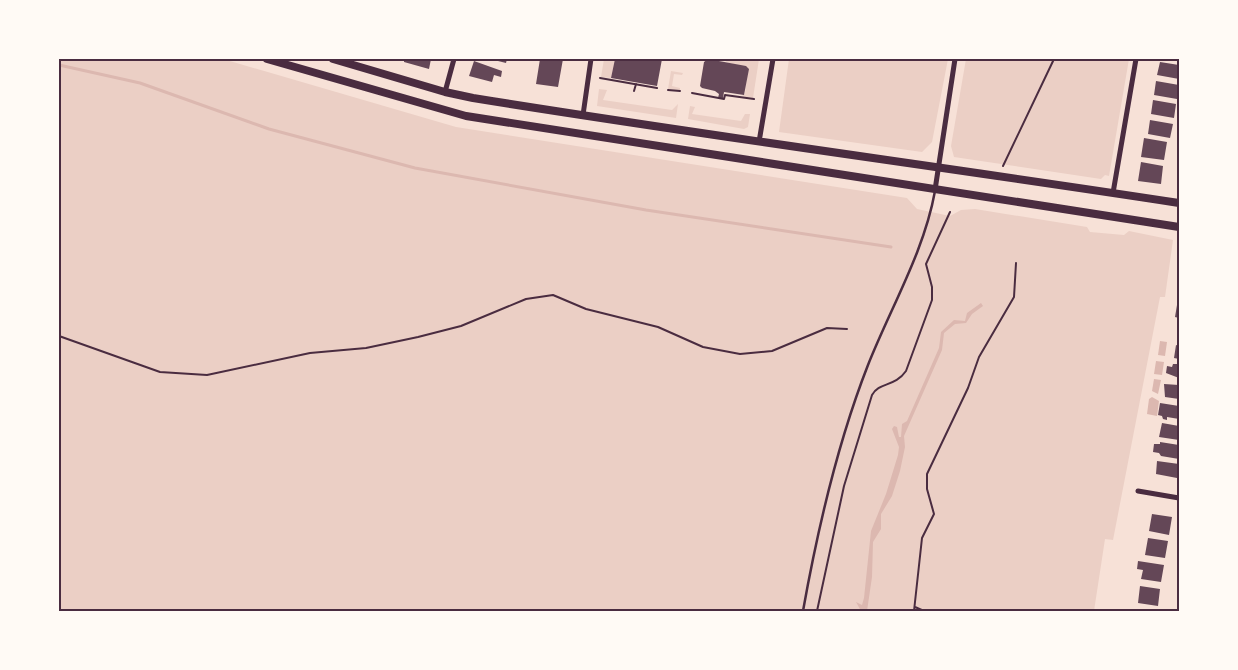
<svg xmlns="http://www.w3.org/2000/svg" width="1238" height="670" font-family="Signika,sans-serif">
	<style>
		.green { fill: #ebcfc5 }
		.water { fill: #dcb8b0 }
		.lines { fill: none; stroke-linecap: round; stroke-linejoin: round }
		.stream { stroke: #dcb8b0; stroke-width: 3 }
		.building { fill: #644757 }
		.path { stroke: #4a2c40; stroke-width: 2 }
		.service { stroke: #4a2c40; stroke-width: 2.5 }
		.minor { stroke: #4a2c40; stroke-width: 5 }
		.primary { stroke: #4a2c40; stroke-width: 8 }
		.neatline { fill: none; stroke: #4a2c40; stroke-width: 2 }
	</style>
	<rect width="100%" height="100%" fill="#f7e1d7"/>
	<!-- green -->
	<path class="green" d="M59,59H223L456,127L907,198L917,209L950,216L961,210L975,209L1087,227L1090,232L1124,235L1129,231L1173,240L1165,297H1160L1113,540L1105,539L1094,611H59Z
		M604,59H615L611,78L601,77Z
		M727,59H759L753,98L742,96L745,93L748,68L726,62Z
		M789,59H948L932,142L922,152L779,132Z
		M966,59H1129L1109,176L1105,175L1101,179L954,157L951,146Z
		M671,71L683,73L682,75L674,74L672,86L680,88V91L668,89Z
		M599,89L607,90L603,100L672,110L678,104L676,118L597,106Z
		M690,106L695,107L692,114L741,121L745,114H750L748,127L744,129L688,119Z"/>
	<!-- water -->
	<path class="water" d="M981,303L983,306L972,314L966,323L955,324L944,333L942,350L904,436L905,447L900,471L892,496L881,514V529L873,542L872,577L867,611H861L856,602L862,605L864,598L871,531L886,494L898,455L899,447L892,429L894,426L897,427L899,437H901L902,424L907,421L939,348L941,332L954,320L965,321L967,313Z
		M1160,341L1167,342L1165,356L1158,355Z
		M1156,361L1164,362L1162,375L1154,374Z
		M1154,379L1161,380L1158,394L1152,391Z
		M1152,397L1159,401L1157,416L1147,414L1149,399Z"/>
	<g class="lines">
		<!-- stream -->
		<path class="stream" d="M59,65L140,83L269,129L415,168L646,210L891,247"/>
	</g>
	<!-- building -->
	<path class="building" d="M404,59H431L429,69L404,62Z
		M490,59H507L506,63Z
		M540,59H563L558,87L536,84Z
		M615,59H662L657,86L611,78Z
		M708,59L746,66L749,69L744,95L724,92L723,98H718L719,94L715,91L702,88L700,86L704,62Z
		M474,61L502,71L501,77L494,75L492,82L469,76Z
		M1160,62L1179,65V79L1157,75Z
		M1156,81L1179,85L1177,99L1154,95Z
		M1153,100L1176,104L1174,118L1151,114Z
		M1150,120L1173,124L1170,138L1148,134Z
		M1144,138L1167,142L1164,160L1141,157Z
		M1141,162L1163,166L1161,184L1138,181Z
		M1177,305L1179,306V318L1175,317Z
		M1176,345L1179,346V359L1174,358Z
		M1173,364H1179V378L1166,373L1167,366L1172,367Z
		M1164,384L1179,385V399L1165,397Z
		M1160,403L1179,406V419L1167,417V420L1163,419L1162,416L1158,415Z
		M1162,423L1179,426V440L1159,437Z
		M1160,442L1179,445V459L1161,456L1159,453L1153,452L1154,444H1160Z
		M1157,461L1179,464L1177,478L1156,474Z
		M1152,514L1172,517L1169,535L1149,531Z
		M1148,538L1168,541L1165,558L1145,555Z
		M1138,561L1164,565L1161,582L1141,579L1143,570L1137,569Z
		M1140,586L1160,589L1158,606L1138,603Z"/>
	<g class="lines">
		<!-- path -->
		<path class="path" d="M600,78L657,88
			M668,90L680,91
			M634,91L636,84
			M692,93L724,99L725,95L754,99
			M1003,166L1054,59
			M59,336L160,372L207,375L310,353L366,348L418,337L461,326L526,299L553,295L586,309L658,327L703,347L740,354L772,351L827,328L847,329
			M915,607L924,611
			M817,611L844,486L872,395C879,382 895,387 906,371L932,300V287L926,264L950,212
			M914,611L922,538L934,514L927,489V474L968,388L979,357L1014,297L1016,263"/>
		<!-- service -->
		<path class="service" d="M803,611C818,527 837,444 868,365C891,307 924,252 935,191"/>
		<!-- minor -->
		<path class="minor" d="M445,92L454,59
			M583,115L591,59
			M759,142L773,59
			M935,190L955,59
			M1113,193L1136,59
			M1138,491L1179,498"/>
		<!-- primary -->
		<path class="primary" d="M267,59L466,116L1179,227
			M333,59L445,92L473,98C708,136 944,167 1179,203"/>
	</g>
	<!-- border -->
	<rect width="1238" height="670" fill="none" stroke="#fffaf5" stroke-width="120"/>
	<rect x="60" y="60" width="1118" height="550" class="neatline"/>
</svg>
